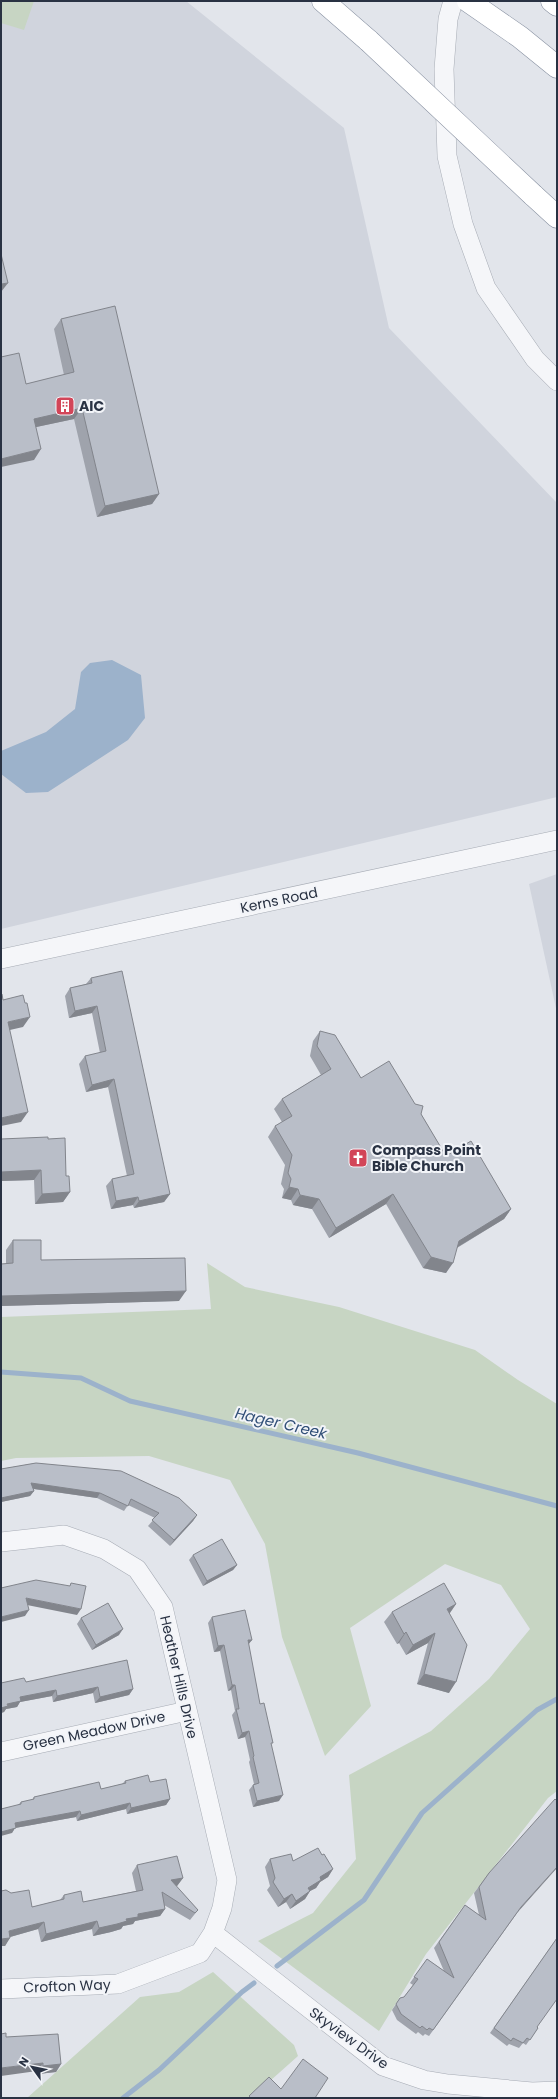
<svg xmlns="http://www.w3.org/2000/svg" width="558" height="2099" font-family="Poppins,sans-serif">
	<style>
		.built { fill: #d0d4dd }
		.green { fill: #c7d5c3 }
		.water { fill: #9cb2cb }
		.lines { fill: none; stroke-linecap: round; stroke-linejoin: round }
		.stream { stroke: #9cb2cb; stroke-width: 5 }
		.minor-casing { stroke: #a7acb5; stroke-width: 20 }
		.highway-casing { stroke: #8992a2; stroke-width: 23 }
		.minor { stroke: #f5f6f9; stroke-width: 19 }
		.highway { stroke: #fff; stroke-width: 22 }
		.highway-bridge-casing { stroke: #8992a2; stroke-width: 23; stroke-linecap: butt }
		.highway-bridge { stroke: #fff; stroke-width: 22 }
		.wall { fill: #9fa3ac }
		.shaded-wall { fill: #82858c }
		.building { fill: #b9bec8; stroke: #82858c }
		.labels { text-anchor: middle; dominant-baseline: central; stroke-width: 4; stroke-linejoin: round; paint-order: stroke }
		.poi-label { font-size: 14px; font-weight: bold; fill: #293243; stroke: #f2f4f8; text-anchor: start }
		.street-label { font-size: 14px; fill: #293243; stroke: #f2f4f8 }
		.water-label { font-size: 15px; font-style: italic; fill: #325078; stroke: #f2f4f8 }
	</style>
	<rect width="100%" height="100%" fill="#e2e5eb"/>
	<!-- built -->
	<path class="built" d="M1,1H186L344,128L389,328L557,503V797L1,929Z
		M557,874V1013L529,884Z"/>
	<!-- green -->
	<path class="green" d="M1,1H34L24,30L1,23Z
		M207,1263L245,1287L339,1307L475,1350L518,1380L557,1404V1791L548,1798L426,1954L379,2031L258,1941L313,1913L356,1859L349,1775L431,1731L489,1679L530,1629L501,1585L445,1564L350,1628L371,1706L325,1756L282,1637L265,1544L230,1480L149,1456L16,1458L1,1461V1317L211,1309Z
		M213,1972L294,2045L298,2056L251,2098H27L140,1997L179,1992Z"/>
	<!-- water -->
	<path class="water" d="M112,660L141,675L145,718L128,740L48,792L26,793L1,774V751L46,732L75,709L81,672L90,663Z"/>
	<g class="lines">
		<!-- stream -->
		<path class="stream" d="M1,1372L81,1378L130,1401L358,1453L557,1506
			M277,1966L364,1900L422,1813L537,1710L557,1699
			M123,2098L159,2070L242,1992L254,1983"/>
		<defs>
			<path id="minor" d="M453,1L448,19L444,69L447,156L463,224L486,288L535,359L557,381
				M1,959L557,840
				M1,1542L64,1535L104,1549L137,1569L163,1607L227,1880L222,1908L213,1933L200,1953L118,1984L1,1989
				M1,1752L187,1711
				M213,1933L383,2066L424,2080L448,2084L532,2092L557,2091"/>
			<path id="highway" d="M323,1L369,41
				M468,1L520,37L557,67
				M552,1L557,5
				M533,195L557,217"/>
		</defs>
		<!-- minor casing -->
		<use href="#minor" class="minor-casing"/>
		<!-- highway casing -->
		<use href="#highway" class="highway-casing"/>
		<!-- minor -->
		<use href="#minor" class="minor"/>
		<!-- highway -->
		<use href="#highway" class="highway"/>
		<defs>
			<path id="highway-bridge" d="M369,41L533,195"/>
		</defs>
		<!-- highway-bridge casing -->
		<use href="#highway-bridge" class="highway-bridge-casing"/>
		<!-- highway-bridge -->
		<use href="#highway-bridge" class="highway-bridge"/>
	</g>
	<!-- wall -->
	<path class="wall" d="M61,319L159,494L152,504L97,517L74,419L36,427L34,460L26,384L64,375L54,329Z
		M91,978L170,1194L164,1202L134,1208L133,1205L111,1209L106,1186L112,1179L127,1176L108,1087L86,1092L79,1064L85,1056L100,1053L92,1013L69,1018L65,996L70,988L86,984Z
		M320,1031L361,1078L421,1114L446,1156L511,1209L504,1219L457,1248L446,1273L423,1268L386,1204L329,1238L312,1209L293,1205L291,1200L282,1198L284,1189L281,1184L285,1165L268,1137L275,1126L282,1122L274,1109L282,1099L321,1075L310,1056L313,1041Z
		M1,1139H48L66,1176L70,1192L63,1202L35,1204L34,1180L1,1181Z
		M13,1240L41,1260L179,1301L1,1306V1264H6V1250Z
		M36,1463L197,1515L193,1521L170,1546L148,1526L155,1518L128,1505L124,1511L97,1498L33,1489L34,1491L30,1496L1,1502V1469Z
		M193,1555L237,1565L233,1570L203,1586L189,1560Z
		M456,1604L450,1613L449,1693L417,1684L428,1643L406,1655L399,1643L397,1644L384,1622L392,1612Z
		M212,1617L252,1640L248,1644L260,1704L271,1745L279,1801L253,1807L249,1790L253,1785L254,1784L249,1762L250,1760L245,1737L238,1739L232,1715L235,1711L231,1690L228,1691L220,1651L214,1652L208,1623Z
		M81,1618L119,1635L92,1650L77,1624Z
		M26,1682L133,1689L129,1695L95,1703L93,1693L53,1702L52,1696L20,1702L17,1707L6,1709L4,1712L1,1713Z
		M125,1781L150,1782L170,1799L166,1805L127,1814L126,1809L77,1821L76,1817L15,1828L12,1833L18,1805L21,1802L32,1800L34,1797L101,1789L122,1784Z
		M322,1855L333,1869L328,1877L320,1882L316,1888L310,1891L305,1899L290,1909L286,1902L278,1907L267,1890L270,1886L265,1867L270,1859L293,1861Z
		M137,1865L183,1878L177,1886H176L198,1910L190,1920L164,1905L165,1909L160,1916L135,1921L133,1924L123,1926L121,1929L111,1932L93,1936L92,1929L41,1942L38,1929L10,1937L5,1946H1L32,1907L60,1900L64,1895L83,1902L136,1891L132,1873Z
		M489,1873L517,1913L429,2036L425,2034L423,2036L418,2032L416,2034L397,2020L392,2010L400,1998L404,1997L413,1985L410,1983L427,1959L444,1971L434,1948L465,1905L479,1915L474,1893Z
		M557,1938L537,2027L538,2028L526,2045L523,2043L519,2048L509,2044L507,2046L490,2033Z
		M6,2037L61,2064L56,2072L38,2074L37,2071Z"/>
	<!-- shaded-wall -->
	<path class="shaded-wall" d="M8,283L1,292V284Z
		M82,408L74,419L27,429L34,419Z
		M41,449L34,460L1,467V459Z
		M159,494L152,504L97,517L105,506Z
		M97,1006L92,1013L69,1018L75,1011Z
		M30,1017L23,1027L1,1032L8,1022Z
		M114,1079L108,1087L86,1092L92,1085Z
		M28,1112L21,1122L1,1126V1118Z
		M41,1170L34,1180L1,1181V1172Z
		M289,1187L298,1189L291,1200L282,1198Z
		M70,1192L63,1202L35,1204L42,1194Z
		M170,1194L164,1202L134,1208L139,1201Z
		M393,1194L386,1204L329,1238L336,1228Z
		M300,1195L319,1199L312,1209L293,1205Z
		M138,1197L133,1205L111,1209L116,1201Z
		M511,1209L504,1219L451,1251L459,1241Z
		M431,1257L453,1263L446,1273L423,1268Z
		M186,1291L179,1301L1,1306V1296Z
		M31,1483L100,1493L97,1498L28,1488Z
		M34,1491L30,1496L1,1502V1498Z
		M197,1515L193,1521L170,1546L174,1540Z
		M237,1565L233,1570L203,1586L207,1581Z
		M26,1598L81,1609L77,1615L22,1604Z
		M456,1604L449,1614L447,1609Z
		M29,1610L25,1616L1,1622V1617Z
		M123,1629L119,1635L92,1650L96,1645Z
		M406,1632L399,1643L397,1644L404,1634Z
		M435,1633L428,1643L406,1655L413,1645Z
		M248,1640H252L248,1645Z
		M224,1645L220,1651L214,1652L218,1646Z
		M424,1674L456,1682L449,1693L417,1684Z
		M232,1685H235L231,1690L228,1691Z
		M98,1687L93,1693L53,1702L57,1696Z
		M133,1689L129,1695L95,1703L100,1697Z
		M56,1690L52,1696L20,1702L17,1707L6,1709L4,1712L1,1713V1708L20,1697Z
		M249,1731L245,1737L238,1739L242,1733Z
		M283,1795L279,1801L253,1807L257,1801Z
		M170,1799L166,1805L127,1814L131,1808Z
		M130,1803L126,1809L77,1821L81,1815Z
		M80,1811L76,1817L15,1828L12,1833L1,1836V1832L15,1823Z
		M557,1867V1868L517,1913L429,2036L521,1907Z
		M333,1869L328,1877L320,1882L316,1888L310,1891L305,1899L290,1909L296,1901L320,1877Z
		M183,1878L177,1886L165,1888L171,1880Z
		M292,1894L286,1902L278,1907L284,1899Z
		M165,1909L160,1916L135,1921L133,1924L123,1926L121,1929L111,1932L93,1936L99,1928L126,1919L138,1914Z
		M97,1921L92,1929L41,1942L46,1934Z
		M44,1922L38,1929L3,1939L9,1931Z
		M10,1938L5,1946H1V1939Z
		M43,2063L37,2071L1,2076V2068Z
		M61,2064L56,2072L38,2074L43,2066Z"/>
	<!-- building -->
	<path class="building" d="M1,254L8,283L1,284Z
		M115,306L159,494L105,506L82,408L34,419L41,449L1,459V357L19,353L26,384L74,372L61,319Z
		M122,971L170,1194L139,1201L138,1197L116,1201L112,1179L134,1174L114,1079L92,1085L85,1056L106,1051L97,1006L75,1011L70,988L92,983L91,978Z
		M1,994H2L3,1000L23,995L25,1003H27L30,1017L8,1022L28,1112L1,1118Z
		M320,1031L335,1035L361,1078L389,1061L415,1104L423,1106L421,1114L446,1156L471,1141L511,1209L459,1241L453,1263L431,1257L393,1194L336,1228L319,1199L300,1195L298,1189L289,1187L291,1179L288,1173L292,1155L275,1126L292,1116L282,1099L331,1069L317,1046Z
		M48,1137V1139L65,1138L66,1176H69L70,1192L42,1194L41,1170L1,1172V1139Z
		M13,1240H41V1260L185,1258L186,1291L1,1296V1264L13,1263Z
		M36,1463L121,1471L179,1498L197,1515L174,1540L152,1520L159,1513L131,1499L128,1506L100,1493L31,1483L34,1491L1,1498V1469Z
		M222,1539L237,1565L207,1581L193,1555Z
		M36,1580L70,1586L71,1583L86,1586L81,1609L26,1598L29,1610L1,1617V1588Z
		M444,1583L456,1604L447,1609L467,1645L456,1682L424,1674L435,1633L413,1645L406,1632L404,1634L392,1612Z
		M108,1603L123,1629L96,1645L81,1618Z
		M245,1610L252,1640H248L260,1704L264,1703L273,1743H271L283,1795L257,1801L253,1785L259,1783L253,1757L254,1756L249,1731L242,1733L236,1709H239L235,1685H232L224,1645L218,1646L212,1617Z
		M127,1660L133,1689L100,1697L98,1687L57,1696L56,1690L20,1697L21,1701L7,1704L8,1706L1,1708V1683L24,1678L26,1682Z
		M148,1775L150,1782L166,1779L170,1799L131,1808L130,1803L81,1815L80,1811L15,1823L16,1828L1,1832V1809L21,1804V1802L34,1799V1797L99,1782L101,1789L126,1783L125,1781Z
		M555,1799L557,1801V1867L521,1907L433,2030L429,2028L427,2030L422,2026L420,2028L401,2014L396,2004L400,1998L404,1997L418,1979L414,1977L427,1959L454,1978L439,1942L465,1905L486,1920L479,1887L489,1873Z
		M318,1848L322,1855L324,1854L333,1869L320,1877L321,1880L308,1888L310,1891L296,1901L292,1894L284,1899L273,1882L275,1878L270,1859L291,1854L293,1861Z
		M177,1856L183,1878L171,1880L198,1910L195,1913L162,1892L165,1909L138,1914V1917L126,1919L127,1921L117,1924L99,1928L97,1921L46,1934L44,1922L9,1931L10,1938L1,1939V1891L6,1890L11,1893L29,1890L32,1907L64,1899V1895L81,1891L83,1902L143,1890L137,1865Z
		M557,1938V1999L537,2027L538,2028L530,2040L527,2038L523,2043L513,2038L511,2041L494,2028Z
		M6,2033V2037L58,2034L61,2064L43,2066V2063L1,2068V2034Z
		M303,2059L328,2078L315,2098H251L249,2096L269,2077L281,2089Z"/>
	<!-- icons -->
	<defs>
		<symbol id="building-square" viewBox="-11 -11 22 22"><rect x="-9" y="-9" width="18" height="18" rx="4" fill="#d24558" stroke="#f2f4f8"/><path d="M-4-6H4V6H1V3H-1V6H-4ZM-2.5-4.3h1.7v1.8h-1.7ZM.8-4.3h1.7v1.8H.8ZM-2.5-1h1.7V.8h-1.7ZM.8-1h1.7V.8H.8Z" fill="#fff"/></symbol>
		<symbol id="church-square" viewBox="-11 -11 22 22"><rect x="-9" y="-9" width="18" height="18" rx="4" fill="#d24558" stroke="#f2f4f8"/><path d="M-1.2-6h2.4v3.5h3.3v2.4h-3.3V6h-2.4V-.1h-3.3v-2.4h3.3Z" fill="#fff"/></symbol>
	</defs>
	<g fill-rule="evenodd">
		<use href="#building-square" x="54" y="395" width="22" height="22"/>
		<use href="#church-square" x="347" y="1147" width="22" height="22"/>
	</g>
	<g class="labels">
		<!-- poi labels -->
		<g class="poi-label">
			<text x="79" y="406">AIC</text>
			<text x="372" y="1150">Compass Point<tspan x="372" dy="16">Bible Church</tspan></text>
		</g>
		<!-- street labels -->
		<g class="street-label">
			<text transform="translate(279 900) rotate(-12)">Kerns Road</text>
			<text transform="translate(179 1677) rotate(77)">Heather Hills Drive</text>
			<text transform="translate(94 1731) rotate(-12)">Green Meadow Drive</text>
			<text transform="translate(67 1986) rotate(-2)">Crofton Way</text>
			<text transform="translate(349 2038) rotate(36)">Skyview Drive</text>
		</g>
		<!-- water labels -->
		<g class="water-label">
			<text transform="translate(281 1423) rotate(13)">Hager Creek</text>
		</g>
	</g>
	<!-- border -->
	<rect width="558" height="2099" fill="none" stroke="#293243" stroke-width="4"/>
	<!-- north arrow -->
	<g transform="translate(32 2067) rotate(303)" stroke="#f2f4f8" stroke-width="3" paint-order="stroke">
	<path d="M0-3L7 15L0 10L-7 15Z" fill="#293243"/>
	<text y="-6" font-size="11" font-weight="bold" text-anchor="middle" fill="#293243">N</text>
	</g>
</svg>
